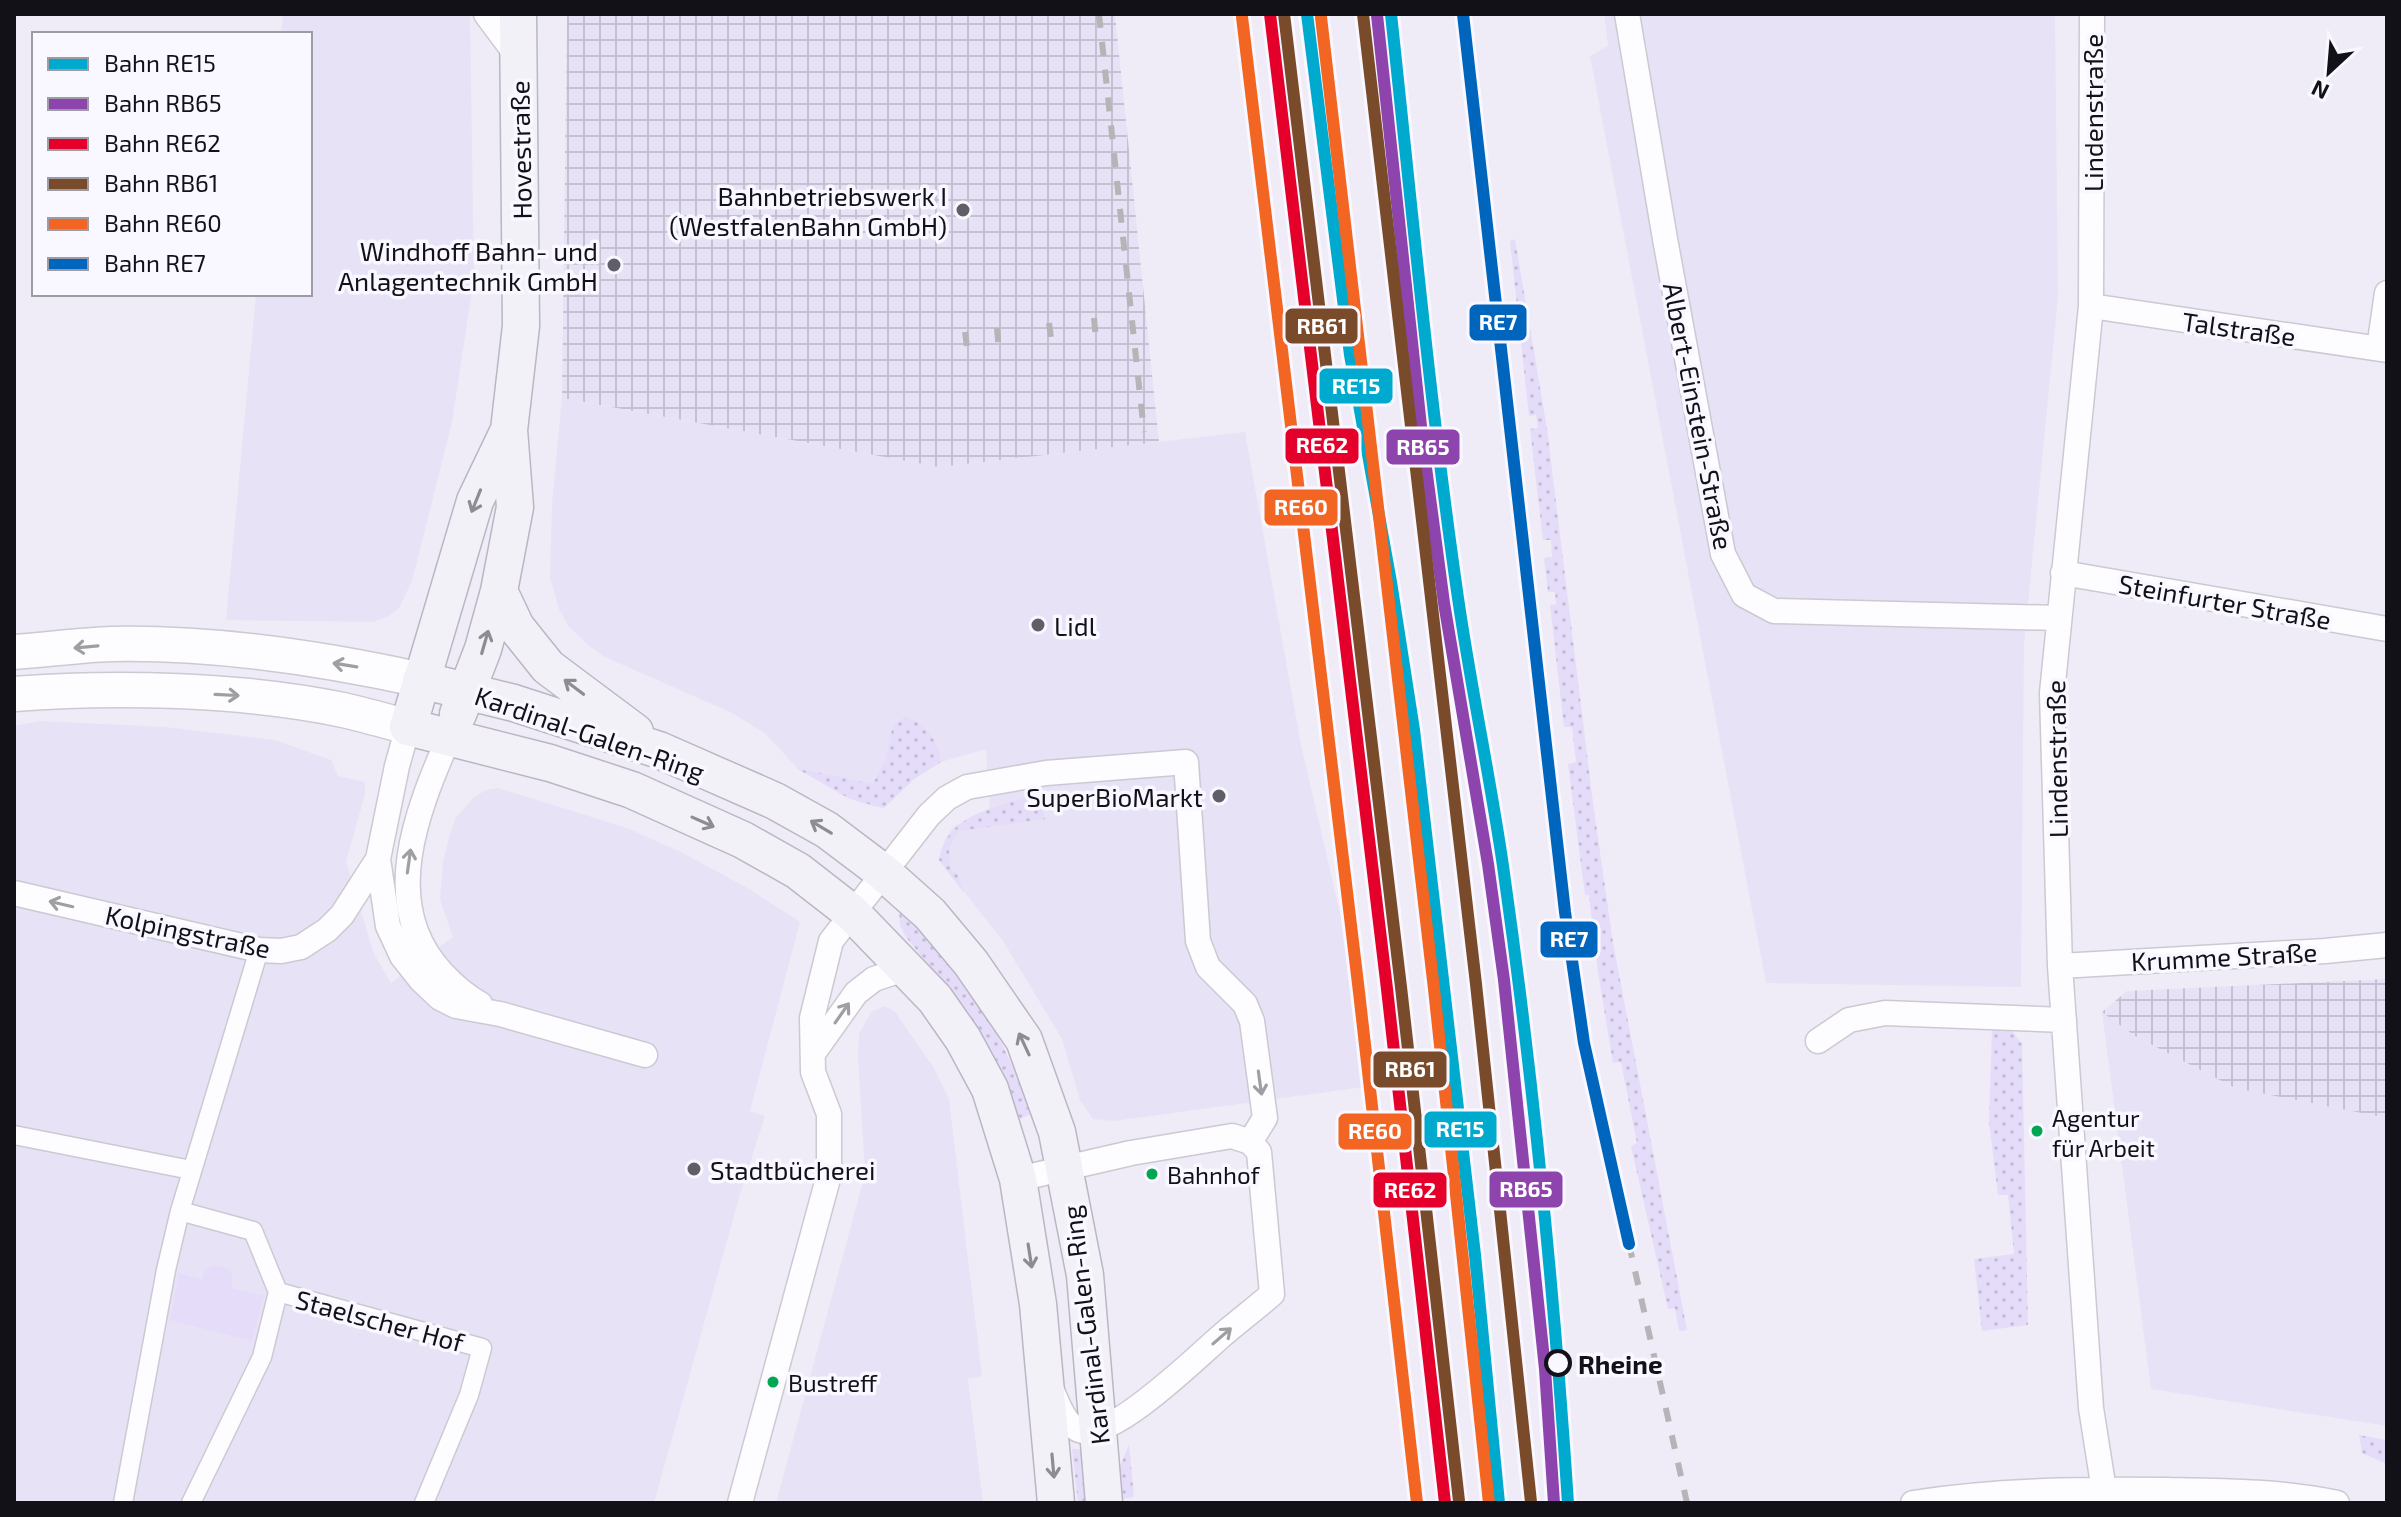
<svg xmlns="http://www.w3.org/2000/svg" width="2401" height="1517" font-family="'Exo 2',sans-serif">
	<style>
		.built { fill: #e8e2f6 }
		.industrial { fill: url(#industrial-grid) }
		.grass { fill: url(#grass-dots) }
		.park { fill: #e5dcf9 }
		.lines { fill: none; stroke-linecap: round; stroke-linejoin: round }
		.pedestrian-casing { stroke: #ccc9d3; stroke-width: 21 }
		.minor-casing { stroke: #ccc9d3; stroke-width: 27 }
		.secondary-casing { stroke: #ccc9d3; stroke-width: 37 }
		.primary-casing { stroke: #bab6c4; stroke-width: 39 }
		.pedestrian { stroke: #fdfcfe; stroke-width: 18 }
		.minor { stroke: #fdfcfe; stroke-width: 24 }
		.secondary { stroke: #fdfcfe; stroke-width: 34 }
		.primary { stroke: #f3f1f8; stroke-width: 36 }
		.rail { stroke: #b5b4b7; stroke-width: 6; stroke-dasharray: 14 14; stroke-linecap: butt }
		.rail-1-casing { stroke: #f9f7ff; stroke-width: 18 }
		.rail-2-casing { stroke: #f9f7ff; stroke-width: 18 }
		.rail-3-casing { stroke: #f9f7ff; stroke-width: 18 }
		.rail-4-casing { stroke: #f9f7ff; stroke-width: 18 }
		.rail-5-casing { stroke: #f9f7ff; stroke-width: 18 }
		.rail-6-casing { stroke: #f9f7ff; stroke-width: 18 }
		.rail-1 { stroke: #00a9ce; stroke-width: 12 }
		.rail-2 { stroke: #8e44ad; stroke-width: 12 }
		.rail-3 { stroke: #e4002b; stroke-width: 12 }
		.rail-4 { stroke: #7a4b2a; stroke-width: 12 }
		.rail-5 { stroke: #f26522; stroke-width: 12 }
		.rail-6 { stroke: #0065bd; stroke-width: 12 }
		.oneway { stroke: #8e8c93 }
		.oneway2 { stroke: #9f9ea2 }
		.poi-dot { fill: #605e66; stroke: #f9f7ff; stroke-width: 3 }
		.bus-dot { fill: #00a651; stroke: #f9f7ff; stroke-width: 3 }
		.stop-dot { fill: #f9f7ff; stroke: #131118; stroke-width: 4 }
		.labels { text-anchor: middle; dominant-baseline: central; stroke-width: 7; stroke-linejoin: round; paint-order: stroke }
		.bus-label { font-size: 24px; fill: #131118; stroke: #f9f7ff; text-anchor: start }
		.street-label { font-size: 26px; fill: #131118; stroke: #f9f7ff }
		.poi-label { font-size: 26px; fill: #131118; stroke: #f9f7ff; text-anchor: end }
		.stop-label { font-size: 26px; font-weight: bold; fill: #131118; stroke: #f9f7ff; text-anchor: start }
		.line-badge { stroke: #f9f7ff; stroke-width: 3 }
		.badge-label { font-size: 22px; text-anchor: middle; font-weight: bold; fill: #fff }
	</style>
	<defs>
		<pattern id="industrial-grid" width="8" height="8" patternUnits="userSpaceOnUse" patternTransform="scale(2)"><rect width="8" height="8" fill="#e8e2f6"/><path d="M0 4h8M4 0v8" fill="none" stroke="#c6c1d2"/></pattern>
		<pattern id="grass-dots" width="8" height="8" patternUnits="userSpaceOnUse" patternTransform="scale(2)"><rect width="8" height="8" fill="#e5dcf9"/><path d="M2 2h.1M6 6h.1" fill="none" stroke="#c4bcd5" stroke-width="1.8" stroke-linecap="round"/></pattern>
	</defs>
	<rect width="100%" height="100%" fill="#efecf7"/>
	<!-- built -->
	<path class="built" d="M283,14H470L474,278L452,422L412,581L399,608L389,616L373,622L226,620L256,294H310V34H281Z
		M1604,14H2055L2058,297L2024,645L2021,987L1766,983L1590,56L1608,46Z
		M562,398L939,467L1245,432L1301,745L1344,930L1365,1087L1114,1121L1093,1119L1080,1100L1062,1039L1003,941L939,860L945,840L954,826L990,809L986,749L941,762L914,779L884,808L871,806L844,796L798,769L765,733L732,713L603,656L587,644L569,627L559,609L550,578L552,503Z
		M40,721L165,727L275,740L331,760L338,776L365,782V794L346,862L374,954L391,983L453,937L440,900L443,861L451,830L456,817L474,797L486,790L498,788L627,828L681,852L749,889L800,922L750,1111L765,1116L739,1198L654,1503H14V726Z
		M885,1006L895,1012L934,1068L949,1099L982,1376L968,1379L983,1503H776L865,1174L858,1056L859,1034L871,1012Z
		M2102,1012L2135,1036L2235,1088L2387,1118V1426L2151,1389Z"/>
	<!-- industrial -->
	<path class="industrial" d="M567,14H1115L1159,442L939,467L562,398Z
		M2387,979V1118L2235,1088L2135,1036L2102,1012L2127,991Z"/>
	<!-- grass -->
	<path class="grass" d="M1515,239L1547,429L1593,803L1613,943L1687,1330L1679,1331L1675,1308L1668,1309L1631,1146L1637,1143L1621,1062L1613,1063L1598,972L1589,895H1585L1568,764L1576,762L1572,727H1564L1550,605L1556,604L1555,592H1548L1544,558L1552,557L1551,540H1543L1530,429L1538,428L1536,415L1529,416L1510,241Z
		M905,717C924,721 940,743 941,762L914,779L884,808L850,799L796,768L873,784L886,758L893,725Z
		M1032,796L1040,799L1045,819L959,831L949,848L950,869L957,873L964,893L939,860C946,815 994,807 1032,796Z
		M902,910L980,999L1035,1112L1020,1119L1001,1077L947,988L906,937L900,925L899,911Z
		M1992,1030L2012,1031L2022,1044L2028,1325L1982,1331L1974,1259L2014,1254L2008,1195H1998L1989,1122Z
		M2359,1435L2387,1440V1464L2362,1453Z
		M1129,1444L1134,1497L1122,1499L1120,1467Z
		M1072,1449H1079L1088,1460L1091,1503H1078Z"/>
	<!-- park -->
	<path class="park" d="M215,1265L228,1268L233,1277L231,1288L264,1296L252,1341L170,1320L179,1273L202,1280L205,1269Z"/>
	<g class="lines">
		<defs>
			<path id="pedestrian" d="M14,1135L191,1170
				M180,1211L253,1231L278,1292L262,1357L191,1503
				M278,1292L482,1348L469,1395L424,1503
				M123,1503L166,1270L180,1211L259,950"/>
			<path id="minor" d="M486,14L518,57
				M1627,14L1665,239L1723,554L1744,595L1774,611L2059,618
				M2092,14L2091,306L2052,693L2060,966L2091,1408L2106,1503
				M2091,306L2387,350
				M2379,348L2387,293
				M2063,573L2387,629
				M449,737C417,811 378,905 442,973C454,986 464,995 480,1004
				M378,859L388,926L402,956L421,980L440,998L456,1006L500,1014L645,1055
				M14,893L259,950L281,951L301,947L327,930L342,915L378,859L397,766L408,727
				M2060,966L2325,951L2387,945
				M1818,1041L1849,1020L1885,1013L2064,1020
				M814,1052L856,993L874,979L907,968
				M1018,1179L1131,1153L1232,1136L1250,1142L1259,1152L1272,1294C1255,1309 1236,1323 1219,1338C1195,1359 1113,1439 1082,1431C1066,1427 1059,1407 1053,1393
				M740,1503L829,1175V1114L813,1072L812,1018L831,941L929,815L947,798L967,787L1046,773L1186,762L1198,941L1208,967L1245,1004L1252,1021L1265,1118L1250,1142
				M1913,1503C1996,1490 2081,1489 2165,1490C2223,1491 2280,1491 2337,1503"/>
			<path id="secondary" d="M14,652C46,650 79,645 112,644C215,642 321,658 421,680
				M14,694C116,686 242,689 343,710C365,715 386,721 408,727"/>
			<path id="primary" d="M509,430L475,501L408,727L550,763L632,790L743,840L798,871L852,913L935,999L963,1039L990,1089L1018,1179L1038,1304L1056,1503
				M499,591L516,627L548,667L635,732
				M421,680L514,703L659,750L775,801L827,830L884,873L930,914L971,963L1024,1040L1057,1132L1085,1275L1104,1503
				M458,714L483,649L499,591L515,507L509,430L521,326L518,14"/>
		</defs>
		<!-- pedestrian casing -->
		<use href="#pedestrian" class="pedestrian-casing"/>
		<!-- minor casing -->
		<use href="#minor" class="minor-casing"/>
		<!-- secondary casing -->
		<use href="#secondary" class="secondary-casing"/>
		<!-- primary casing -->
		<use href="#primary" class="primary-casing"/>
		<!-- pedestrian -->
		<use href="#pedestrian" class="pedestrian"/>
		<!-- minor -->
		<use href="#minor" class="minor"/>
		<!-- secondary -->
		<use href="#secondary" class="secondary"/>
		<!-- primary -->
		<use href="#primary" class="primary"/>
		<!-- rail -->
		<path class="rail" d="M1099,14L1144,432
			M1094,318L1096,340
			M1049,323L1052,345
			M997,328L999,351
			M965,332L968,354
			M1629,1244L1687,1503"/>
		<defs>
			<path id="rail-1" d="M1307,14L1350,355L1391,582L1414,730L1475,1255L1499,1503
				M1391,14C1412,209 1430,404 1458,598C1471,688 1490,776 1503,866C1533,1077 1554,1290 1568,1503"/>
			<path id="rail-2" d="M1377,15L1423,445L1444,603L1488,864L1504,980L1545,1369L1554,1503"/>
			<path id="rail-3" d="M1270,14L1387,989L1445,1503"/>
			<path id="rail-4" d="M1284,14L1401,987L1459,1501
				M1363,14L1476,984L1531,1502"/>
			<path id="rail-5" d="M1242,17L1359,992L1417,1503
				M1321,17L1434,989L1489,1503"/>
			<path id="rail-6" d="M1463,14L1565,912L1584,1043L1629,1244"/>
		</defs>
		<!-- rail-1 casing -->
		<use href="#rail-1" class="rail-1-casing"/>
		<!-- rail-2 casing -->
		<use href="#rail-2" class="rail-2-casing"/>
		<!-- rail-3 casing -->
		<use href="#rail-3" class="rail-3-casing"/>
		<!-- rail-4 casing -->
		<use href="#rail-4" class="rail-4-casing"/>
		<!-- rail-5 casing -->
		<use href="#rail-5" class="rail-5-casing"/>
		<!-- rail-6 casing -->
		<use href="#rail-6" class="rail-6-casing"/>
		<!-- rail-1 -->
		<use href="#rail-1" class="rail-1"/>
		<!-- rail-2 -->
		<use href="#rail-2" class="rail-2"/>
		<!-- rail-3 -->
		<use href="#rail-3" class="rail-3"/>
		<!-- rail-4 -->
		<use href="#rail-4" class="rail-4"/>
		<!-- rail-5 -->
		<use href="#rail-5" class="rail-5"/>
		<!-- rail-6 -->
		<use href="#rail-6" class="rail-6"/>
	</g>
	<!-- one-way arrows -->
	<defs><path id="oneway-shaft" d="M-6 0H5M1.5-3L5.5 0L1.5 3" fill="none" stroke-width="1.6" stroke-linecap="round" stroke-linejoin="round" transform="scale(2)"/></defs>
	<g class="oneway">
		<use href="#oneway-shaft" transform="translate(476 501) rotate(112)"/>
		<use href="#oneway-shaft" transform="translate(485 642) rotate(-74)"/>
		<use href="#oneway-shaft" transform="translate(574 687) rotate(-143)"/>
		<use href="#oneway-shaft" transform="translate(703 822) rotate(24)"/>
		<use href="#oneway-shaft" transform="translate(821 827) rotate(-149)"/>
		<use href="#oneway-shaft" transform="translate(1024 1044) rotate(-115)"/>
		<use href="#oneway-shaft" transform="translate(1030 1256) rotate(81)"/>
		<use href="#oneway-shaft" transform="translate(1053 1466) rotate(85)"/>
	</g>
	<g class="oneway2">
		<use href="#oneway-shaft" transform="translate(86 647) rotate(175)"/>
		<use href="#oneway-shaft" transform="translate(345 665) rotate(-171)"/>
		<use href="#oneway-shaft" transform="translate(227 695) rotate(3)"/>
		<use href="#oneway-shaft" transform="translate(409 861) rotate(-82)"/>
		<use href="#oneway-shaft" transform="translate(61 904) rotate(-167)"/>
		<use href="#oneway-shaft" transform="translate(842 1013) rotate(-55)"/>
		<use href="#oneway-shaft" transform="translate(1260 1083) rotate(82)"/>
		<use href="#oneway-shaft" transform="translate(1222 1336) rotate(-41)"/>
	</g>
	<!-- markers -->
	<g class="poi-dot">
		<circle cx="963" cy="210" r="8"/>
		<circle cx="614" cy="265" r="8"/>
		<circle cx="1038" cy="625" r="8"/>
		<circle cx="1219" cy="796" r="8"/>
		<circle cx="694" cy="1169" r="8"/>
	</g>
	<g class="bus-dot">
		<circle cx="2037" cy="1131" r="7"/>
		<circle cx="1152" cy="1174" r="7"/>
		<circle cx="773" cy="1382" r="7"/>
	</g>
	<circle class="stop-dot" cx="1558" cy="1363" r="12"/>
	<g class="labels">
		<!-- bus labels -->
		<g class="bus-label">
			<text x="2052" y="1117">Agentur<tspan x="2052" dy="30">für Arbeit</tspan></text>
			<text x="1167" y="1174">Bahnhof</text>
			<text x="788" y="1382">Bustreff</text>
		</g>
		<!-- street labels -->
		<g class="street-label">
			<text transform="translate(2092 113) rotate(-90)">Lindenstraße</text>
			<text transform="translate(520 150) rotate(-91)">Hovestraße</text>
			<text transform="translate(2239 328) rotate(8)">Talstraße</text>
			<text transform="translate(1699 416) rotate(79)">Albert-Einstein-Straße</text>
			<text transform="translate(2225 601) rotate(10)">Steinfurter Straße</text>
			<text transform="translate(590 733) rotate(19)">Kardinal-Galen-Ring</text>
			<text transform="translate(2056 759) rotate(-91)">Lindenstraße</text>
			<text transform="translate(188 931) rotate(12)">Kolpingstraße</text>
			<text transform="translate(2224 956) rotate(-3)">Krumme Straße</text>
			<text transform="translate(380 1320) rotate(15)">Staelscher Hof</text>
			<text transform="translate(1085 1325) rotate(-97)">Kardinal-Galen-Ring</text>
		</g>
		<!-- poi labels -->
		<g class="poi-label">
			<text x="947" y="195">Bahnbetriebswerk I<tspan x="947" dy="30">(WestfalenBahn GmbH)</tspan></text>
			<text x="598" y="250">Windhoff Bahn- und<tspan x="598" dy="30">Anlagentechnik GmbH</tspan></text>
			<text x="1054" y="625" text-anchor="start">Lidl</text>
			<text x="1203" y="796">SuperBioMarkt</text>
			<text x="710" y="1169" text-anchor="start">Stadtbücherei</text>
		</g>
		<!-- stop labels -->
		<g class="stop-label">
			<text x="1578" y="1363">Rheine</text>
		</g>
	</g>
	<g class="line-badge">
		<rect x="1468" y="303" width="60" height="39" rx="8" fill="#0065bd"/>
		<rect x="1284" y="307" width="75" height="38" rx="8" fill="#7a4b2a"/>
		<rect x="1318" y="367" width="76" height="38" rx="8" fill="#00a9ce"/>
		<rect x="1284" y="427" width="76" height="38" rx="8" fill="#e4002b"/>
		<rect x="1385" y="428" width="76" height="38" rx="8" fill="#8e44ad"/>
		<rect x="1263" y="488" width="76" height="39" rx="8" fill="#f26522"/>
		<rect x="1539" y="920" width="60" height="39" rx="8" fill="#0065bd"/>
		<rect x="1372" y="1050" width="76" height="39" rx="8" fill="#7a4b2a"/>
		<rect x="1423" y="1110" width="75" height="39" rx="8" fill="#00a9ce"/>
		<rect x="1337" y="1112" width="76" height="39" rx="8" fill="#f26522"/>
		<rect x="1488" y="1170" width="76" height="39" rx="8" fill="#8e44ad"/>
		<rect x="1372" y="1171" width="76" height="38" rx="8" fill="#e4002b"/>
	</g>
	<g class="badge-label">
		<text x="1498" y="330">RE7</text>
		<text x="1322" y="334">RB61</text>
		<text x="1356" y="394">RE15</text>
		<text x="1322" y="453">RE62</text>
		<text x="1423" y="455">RB65</text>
		<text x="1301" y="515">RE60</text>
		<text x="1569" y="947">RE7</text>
		<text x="1410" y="1077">RB61</text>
		<text x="1460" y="1137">RE15</text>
		<text x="1375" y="1139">RE60</text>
		<text x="1526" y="1197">RB65</text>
		<text x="1410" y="1198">RE62</text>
	</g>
	<!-- border -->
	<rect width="2401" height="1517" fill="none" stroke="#131118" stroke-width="32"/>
	<!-- legend -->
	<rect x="32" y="32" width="280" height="264" fill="#f9f7ff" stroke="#9d9ba3" stroke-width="2"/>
	<rect x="48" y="58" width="40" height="12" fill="#00a9ce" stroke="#9d9ba3" stroke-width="2"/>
	<text x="104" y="72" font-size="24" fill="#131118">Bahn RE15</text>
	<rect x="48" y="98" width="40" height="12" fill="#8e44ad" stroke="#9d9ba3" stroke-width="2"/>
	<text x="104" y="112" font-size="24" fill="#131118">Bahn RB65</text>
	<rect x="48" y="138" width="40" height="12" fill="#e4002b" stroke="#9d9ba3" stroke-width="2"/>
	<text x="104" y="152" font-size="24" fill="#131118">Bahn RE62</text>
	<rect x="48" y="178" width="40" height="12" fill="#7a4b2a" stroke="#9d9ba3" stroke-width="2"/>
	<text x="104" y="192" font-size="24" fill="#131118">Bahn RB61</text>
	<rect x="48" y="218" width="40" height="12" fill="#f26522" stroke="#9d9ba3" stroke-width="2"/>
	<text x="104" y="232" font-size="24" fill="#131118">Bahn RE60</text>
	<rect x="48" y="258" width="40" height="12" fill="#0065bd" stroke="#9d9ba3" stroke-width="2"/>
	<text x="104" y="272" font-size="24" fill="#131118">Bahn RE7</text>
	<!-- north arrow -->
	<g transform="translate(2329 72) rotate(206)" stroke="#f9f7ff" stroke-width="6" paint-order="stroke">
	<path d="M0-6L14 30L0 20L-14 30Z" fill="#131118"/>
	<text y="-12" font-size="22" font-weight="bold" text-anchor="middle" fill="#131118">N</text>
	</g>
</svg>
